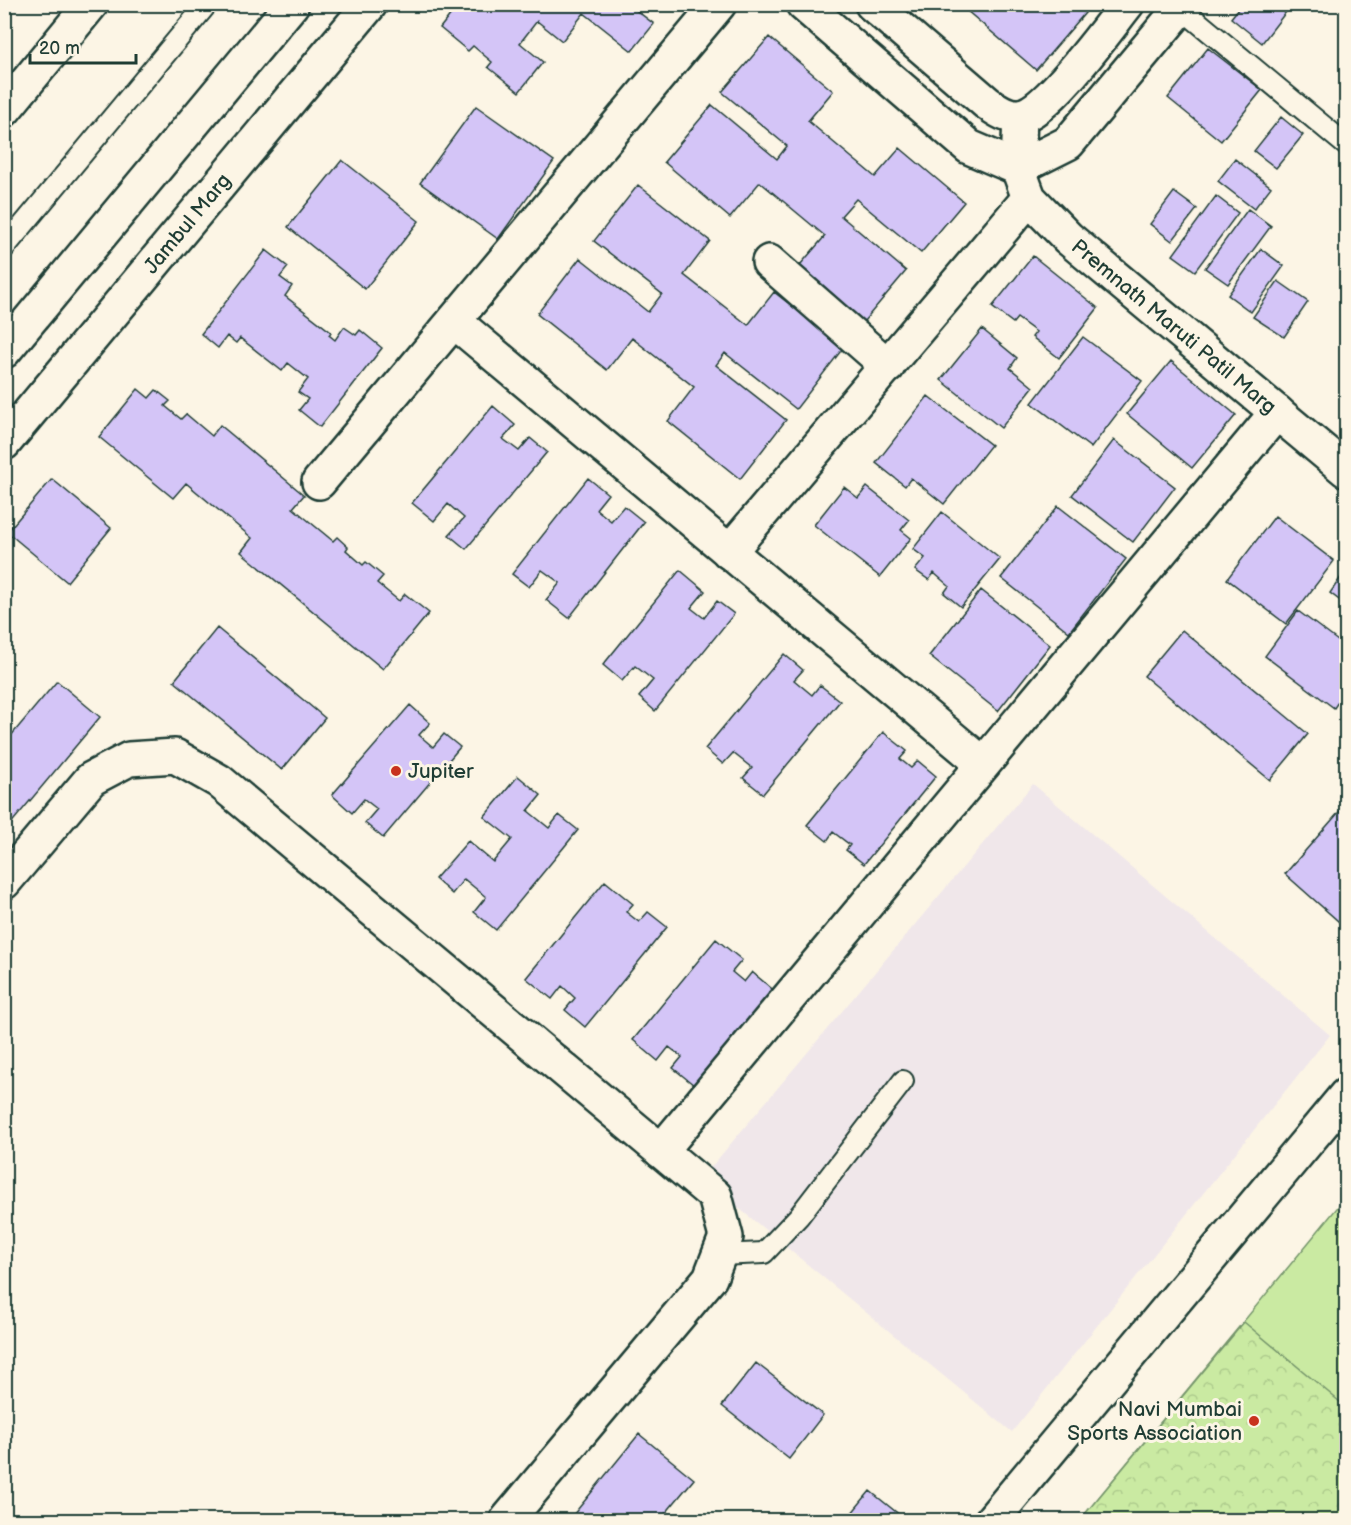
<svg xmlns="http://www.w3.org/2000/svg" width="1351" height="1525" font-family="'Balsamiq Sans',sans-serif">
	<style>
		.built { fill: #f0e7ea }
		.green { fill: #caeaa2; stroke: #74946b; stroke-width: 1.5 }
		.park { fill: url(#park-crowns); stroke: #74946b; stroke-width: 1.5 }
		.building { fill: #d4c5f7; stroke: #1f3d34; stroke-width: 1.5 }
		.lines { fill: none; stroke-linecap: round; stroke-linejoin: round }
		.service-casing { stroke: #1f3d34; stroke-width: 24 }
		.minor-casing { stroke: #1f3d34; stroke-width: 38 }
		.tertiary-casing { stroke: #1f3d34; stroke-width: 38 }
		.secondary-casing { stroke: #1f3d34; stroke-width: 38 }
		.service { stroke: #fcf5e5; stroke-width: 20 }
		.minor { stroke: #fcf5e5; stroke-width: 33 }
		.tertiary { stroke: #fcf5e5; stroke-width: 33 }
		.secondary { stroke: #fcf5e5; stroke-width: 33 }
		.poi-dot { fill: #c8321e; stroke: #fcf5e5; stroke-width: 2 }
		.labels { text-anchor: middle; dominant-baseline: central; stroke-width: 6; stroke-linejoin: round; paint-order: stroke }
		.street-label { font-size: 21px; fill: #1f3d34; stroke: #fcf5e5 }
		.poi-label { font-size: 21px; fill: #1f3d34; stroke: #fcf5e5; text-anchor: start }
	</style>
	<defs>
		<pattern id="park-crowns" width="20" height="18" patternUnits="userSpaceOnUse" patternTransform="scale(1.5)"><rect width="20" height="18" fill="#caeaa2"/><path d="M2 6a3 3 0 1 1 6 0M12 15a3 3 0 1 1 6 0" fill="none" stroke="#adca8c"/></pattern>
	</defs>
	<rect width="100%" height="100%" fill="#fcf5e5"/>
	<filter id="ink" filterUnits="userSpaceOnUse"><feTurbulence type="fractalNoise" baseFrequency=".0167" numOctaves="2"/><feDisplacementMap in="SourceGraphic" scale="12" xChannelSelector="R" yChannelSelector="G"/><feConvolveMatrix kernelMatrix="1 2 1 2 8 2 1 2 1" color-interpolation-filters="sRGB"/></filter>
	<g filter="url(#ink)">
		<!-- built -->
		<path class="built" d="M1033,784L1330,1035L1012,1432L702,1178Z"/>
		<!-- green -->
		<path class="green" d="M1346,1197V1520H1080Z"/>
		<!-- park -->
		<path class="park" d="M1244,1322L1346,1407V1520H1080Z"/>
		<!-- building -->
		<path class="building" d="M459,4H642L637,11L654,24L632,51L584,13L562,41L537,21L520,43L543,62L519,92L488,67L492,62L473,46L468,51L440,28Z
			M959,4H1075L1085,13L1036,70Z
			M1242,4H1292L1262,43L1231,18Z
			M769,37L833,91L808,121L875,177L900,148L964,202L921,253L856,199L841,216L906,271L859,327L794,272L825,236L760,182L730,218L664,162L712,105L777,159L787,146L722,92Z
			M1208,48L1262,90L1221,141L1168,98Z
			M476,106L554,161L498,239L420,183Z
			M1281,117L1303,135L1276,168L1254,151Z
			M1235,159L1271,187L1254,209L1218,181Z
			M342,160L419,221L365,289L288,227Z
			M638,185L710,241L684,275L748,325L774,292L844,347L796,409L725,353L716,365L786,420L740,479L668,421L694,387L632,338L607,370L537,314L580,258L648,312L662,294L594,241Z
			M1174,192L1197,209L1172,241L1150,224Z
			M1216,196L1238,213L1195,271L1173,255Z
			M1248,209L1271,226L1228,284L1205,268Z
			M1261,249L1284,266L1251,312L1228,295Z
			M266,250L288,267L280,277L292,286L285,296L331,332L329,335L335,340L344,327L356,335L360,330L382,348L320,427L299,410L308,399L298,392L308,379L288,363L282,371L240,338L236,343L227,336L218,348L201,334Z
			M1033,256L1098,308L1059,358L1032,337L1036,332L1017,318L1013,323L992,307Z
			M1278,281L1308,302L1284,337L1253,317Z
			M982,329L1017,358L1010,368L1033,387L1001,428L941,380Z
			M1083,337L1142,381L1091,448L1032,403Z
			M1171,361L1236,415L1192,468L1127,414Z
			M138,389L149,398L156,390L170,401L165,406L181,419L186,414L212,436L220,425L304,495L293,508L333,541L337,537L348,547L346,550L363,565L366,562L383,576L377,583L399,601L405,594L429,613L383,669L241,552L252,538L186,483L173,498L99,437Z
			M928,396L991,445L944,504L911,478L905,486L876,463Z
			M493,406L515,425L503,439L519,451L530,438L547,452L466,549L449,535L464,518L448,504L434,521L412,503Z
			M1114,440L1175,487L1133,542L1072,495Z
			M588,478L608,494L596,509L611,521L624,506L644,522L569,618L546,600L560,583L542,570L529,587L512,574Z
			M52,479L111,528L67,582L7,532Z
			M844,487L858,498L867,487L909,520L901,530L911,538L880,577L814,525Z
			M1058,506L1126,559L1069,632L1001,578Z
			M942,512L1000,559L961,607L944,593L949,586L934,573L929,580L915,570L925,558L913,549Z
			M1275,516L1334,561L1286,624L1227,579Z
			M680,570L705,591L691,608L704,618L717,601L734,614L655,711L639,697L653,680L635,666L622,681L603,665Z
			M1346,570V605L1330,593Z
			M981,590L1050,645L998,711L929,656Z
			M1298,611L1346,647V690L1334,708L1265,656Z
			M217,628L325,718L282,770L174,681Z
			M1182,630L1308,734L1270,780L1144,676Z
			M784,654L803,670L794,680L812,695L820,685L840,701L763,794L743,778L752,768L733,753L723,764L705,749Z
			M57,681L100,717L4,832V744Z
			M410,705L430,723L419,735L433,747L444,734L460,747L383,838L365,823L377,809L364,799L352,813L332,795Z
			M883,732L907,751L900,759L911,768L918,761L936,776L864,864L846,850L850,845L833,832L827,841L807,825Z
			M518,776L541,795L528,811L549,828L559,815L578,830L496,930L474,912L486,897L464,879L452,894L435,879L468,841L493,862L512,839L484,817Z
			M1346,804V928L1285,874Z
			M605,881L633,904L626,912L639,922L648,912L667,927L585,1027L565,1010L575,998L562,986L552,999L526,978Z
			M716,939L742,960L732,972L744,982L752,972L777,993L699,1089L673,1068L682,1057L669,1047L658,1061L633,1040Z
			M756,1363L823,1415L789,1459L722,1406Z
			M639,1434L694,1479L660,1520H569Z
			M870,1491L906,1520H846Z"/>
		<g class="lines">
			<defs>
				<path id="service" d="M1181,8L1346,145
					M4,248L207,4
					M719,1255L764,1253L799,1216L903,1081"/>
				<g id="minor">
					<path d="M803,4L969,147L1018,168"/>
					<path d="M872,4L987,103C997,110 1008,118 1021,116C1049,110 1107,29 1127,4"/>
					<path d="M4,110L91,4"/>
					<path id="s1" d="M1020,116L1018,168L1029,198L1068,238L1346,470"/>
					<path d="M1018,168L1068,143L1184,4"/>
					<path d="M769,262L888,366"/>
					<path d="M454,321L983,764"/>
					<path d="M319,482L719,4"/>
					<path d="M729,552L1029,198"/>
					<path d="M4,882L91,779L129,759L175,756L219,781L715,1196L726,1237L710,1278L507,1520"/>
					<path d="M661,1151L1277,412"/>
				</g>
				<path id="tertiary" d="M992,1520L1346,1095"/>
				<g id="secondary">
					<path d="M4,351L292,4"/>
					<path id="s2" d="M4,443L370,4"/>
				</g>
			</defs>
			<!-- service casing -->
			<use href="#service" class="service-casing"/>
			<!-- minor casing -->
			<use href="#minor" class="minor-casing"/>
			<!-- tertiary casing -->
			<use href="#tertiary" class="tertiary-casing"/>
			<!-- secondary casing -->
			<use href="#secondary" class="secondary-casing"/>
			<!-- service -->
			<use href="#service" class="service"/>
			<!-- minor -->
			<use href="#minor" class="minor"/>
			<!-- tertiary -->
			<use href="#tertiary" class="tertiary"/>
			<!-- secondary -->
			<use href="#secondary" class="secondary"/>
		</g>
	</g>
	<!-- markers -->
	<g class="poi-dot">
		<circle cx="396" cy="771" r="6"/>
		<circle cx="1254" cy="1421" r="6"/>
	</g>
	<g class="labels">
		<!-- street labels -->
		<g class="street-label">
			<text stroke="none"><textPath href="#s2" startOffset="286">Jambul Marg</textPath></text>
			<text stroke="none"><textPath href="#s1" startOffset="278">Premnath Maruti Patil Marg</textPath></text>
		</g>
		<!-- poi labels -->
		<g class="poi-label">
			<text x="408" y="771">Jupiter</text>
			<text x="1242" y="1409" text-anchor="end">Navi Mumbai<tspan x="1242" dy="24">Sports Association</tspan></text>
		</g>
	</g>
	<!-- margin -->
	<rect width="1351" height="1525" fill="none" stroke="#fcf5e5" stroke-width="24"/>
	<rect x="12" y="12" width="1327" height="1501" fill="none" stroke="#1f3d34" stroke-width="2" filter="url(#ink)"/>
	<!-- scale -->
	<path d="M30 54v9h106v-9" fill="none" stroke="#1f3d34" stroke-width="3"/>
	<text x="39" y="54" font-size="18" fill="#1f3d34" stroke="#fcf5e5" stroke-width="4.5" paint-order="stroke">20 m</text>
</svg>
